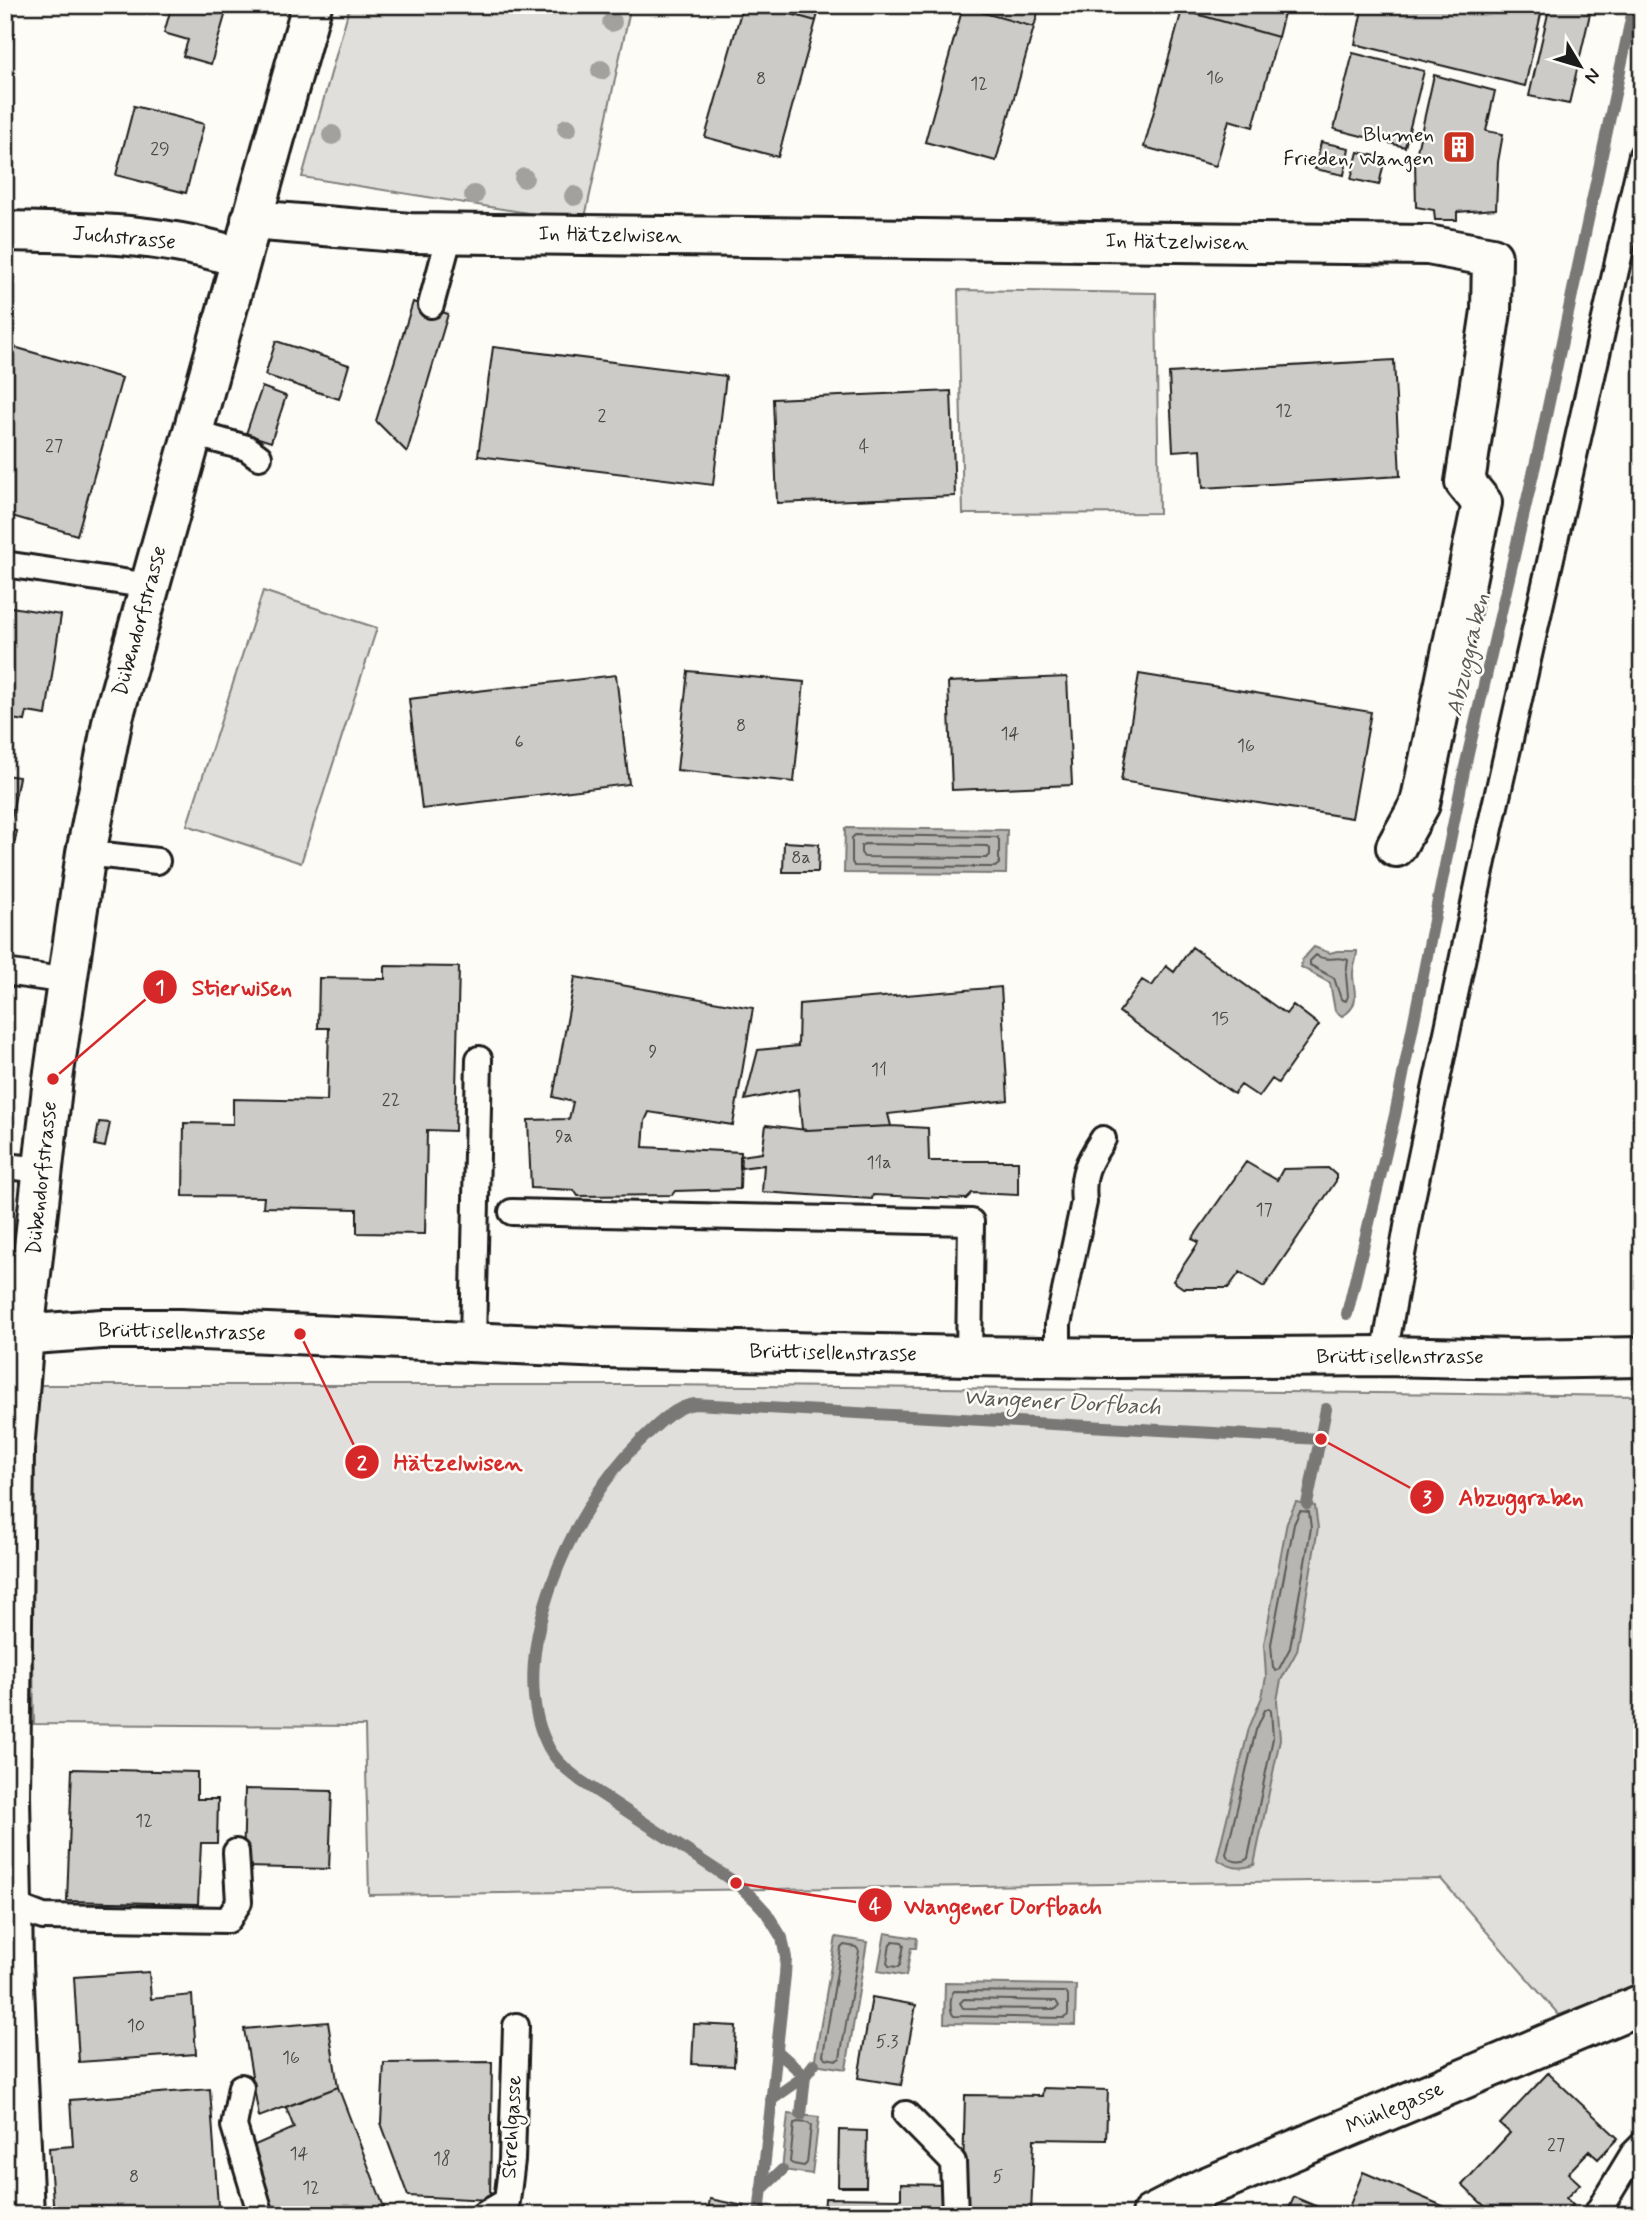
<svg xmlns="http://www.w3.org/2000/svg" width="1647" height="2220" font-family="Mynerve,sans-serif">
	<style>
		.green { fill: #e0dfdb; stroke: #7e7e7c; stroke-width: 2 }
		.water { fill: #b7b6b2; stroke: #797876; stroke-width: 2 }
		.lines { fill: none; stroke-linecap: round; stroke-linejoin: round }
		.shore { stroke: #5a5a58; stroke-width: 2 }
		.stream { stroke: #797876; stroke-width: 12 }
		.building { fill: #cccbc8; stroke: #1c1c1c; stroke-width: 2 }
		.lane-casing { stroke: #1c1c1c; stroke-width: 30 }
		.street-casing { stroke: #1c1c1c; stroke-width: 44 }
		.secondary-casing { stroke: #1c1c1c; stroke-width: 44 }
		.lane { stroke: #fdfcf7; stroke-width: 24 }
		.street { stroke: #fdfcf7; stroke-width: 38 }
		.secondary { stroke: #fdfcf7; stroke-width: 38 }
		.tree { fill: #a2a19e }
		.labels { text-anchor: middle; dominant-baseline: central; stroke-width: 5; stroke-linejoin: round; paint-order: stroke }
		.number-label { font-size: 18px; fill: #484847 }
		.poi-label { font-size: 21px; fill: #1c1c1c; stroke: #fdfcf7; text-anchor: end }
		.street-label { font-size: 21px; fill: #1c1c1c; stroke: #fdfcf7 }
		.water-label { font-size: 23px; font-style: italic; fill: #5a5a58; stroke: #fdfcf7 }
		.leader { fill: none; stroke: #d62828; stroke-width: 2.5 }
		.callout-dot { fill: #d62828; stroke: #fdfcf7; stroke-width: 2.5 }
		.mark-label { font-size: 21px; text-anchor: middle; font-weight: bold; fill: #fff }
		.callout-label { font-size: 23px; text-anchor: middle; font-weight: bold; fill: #d62828; stroke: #fdfcf7; stroke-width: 5; stroke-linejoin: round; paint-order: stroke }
	</style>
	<rect width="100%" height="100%" fill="#fdfcf7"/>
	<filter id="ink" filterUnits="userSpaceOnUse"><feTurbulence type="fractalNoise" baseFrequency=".0143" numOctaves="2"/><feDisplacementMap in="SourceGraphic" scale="14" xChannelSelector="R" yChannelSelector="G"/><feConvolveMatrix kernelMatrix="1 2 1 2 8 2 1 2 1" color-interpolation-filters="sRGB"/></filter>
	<g filter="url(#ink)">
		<!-- green -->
		<path class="green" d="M350,5H631L584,222L302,177Z
			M958,290L1156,293L1159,513L963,514Z
			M263,591L377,628L301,863L187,825Z
			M29,1385H660L1642,1396V1984L1559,2015L1441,1879L369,1895L365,1726L34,1724Z"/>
		<!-- water -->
		<path class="water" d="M845,828L1007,830L1006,874L844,873Z
			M1314,947L1330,953L1337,951H1357C1357,959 1353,967 1353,974C1353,989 1362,1006 1342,1016L1335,1011L1330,983L1301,967L1302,960Z
			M1296,1502L1315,1506L1318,1528L1297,1651L1281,1680L1277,1700L1280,1739L1254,1865C1239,1870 1230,1868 1217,1859L1249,1728L1262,1697L1266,1677L1264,1644L1287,1522Z
			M885,1933L917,1938L916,1948H911L906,1976L878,1971Z
			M836,1937L867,1942L846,2069L814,2064Z
			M945,1983L1076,1985L1075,2025L944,2023Z
			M788,2114L819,2117L812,2174L782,2170Z"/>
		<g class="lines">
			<!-- shore -->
			<path class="shore" d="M855,835L997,837L999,840V864L995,867L854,866L852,862V838Z
				M864,844L987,846L990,848V855L987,858L864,857L861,853V846Z
				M1316,955C1328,963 1337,955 1348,960L1346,975L1348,996L1346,1001L1341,999L1334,978L1310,965V961Z
				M1300,1511L1309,1512L1311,1528L1290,1648L1279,1669L1276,1671L1273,1668L1271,1644L1294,1524Z
				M1269,1708L1271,1711L1273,1738L1248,1858C1242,1864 1229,1862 1226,1854L1256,1730L1265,1710Z
				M893,1941L902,1942L904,1945L900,1965L898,1967L889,1966L887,1963L890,1944Z
				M844,1945L856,1947L859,1951L840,2058L837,2060L825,2058L823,2055L841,1948Z
				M954,1991L1066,1992L1068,1996V2015L1064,2018L954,2016C949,2012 950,1996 954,1991Z
				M964,1999L1056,2001L1059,2006L1056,2009L963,2008L960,2003Z
				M797,2122L808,2123L811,2126L807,2163L804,2166L793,2164L790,2162L794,2124Z"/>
			<!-- stream -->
			<path class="stream" d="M1347,1314L1395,1115L1464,771L1540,444L1634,5
				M1307,1504L1326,1409
				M777,2051L805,2076
				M771,2100L805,2076L814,2064
				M801,2115L805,2076
				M761,2190L782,2170
				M759,2215L785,1975L786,1958L782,1938L766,1912L756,1901L736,1883L581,1781C567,1770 553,1759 546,1742C504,1653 574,1505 639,1442C654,1428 674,1406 695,1404L1321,1439"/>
		</g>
		<!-- building -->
		<path class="building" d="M172,5H228L211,64L183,56L188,40L164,33Z
			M743,5H758L816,21L778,157L705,137Z
			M758,5H820L816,21Z
			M963,5H1040L1034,27L963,7Z
			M1183,5H1286L1278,37L1182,10Z
			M1363,5H1543L1525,86L1355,44Z
			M1550,5H1592L1569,104L1529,96Z
			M963,7L1034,27L996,161L925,142Z
			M1182,10L1278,37L1253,127L1229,120L1216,166L1144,147Z
			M1353,53L1424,71L1405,147L1334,129Z
			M1434,75L1495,91L1486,131L1503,134L1498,162L1496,209L1457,212V220H1435L1434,210L1416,207L1415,160Z
			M134,106L204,124L186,193L116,175Z
			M1321,142L1349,148L1344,175L1315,169Z
			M1358,152L1385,158L1379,185L1351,179Z
			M413,302L448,314L407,452L376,421Z
			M5,317L14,320L7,345L122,378L77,535L5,514Z
			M276,341L349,365L339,399L265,375Z
			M493,347L726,376L713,485L478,456Z
			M1394,360L1400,476L1203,488L1201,449L1173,451L1169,373Z
			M262,387L286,396L271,442L246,434Z
			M951,391L955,496L777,503L773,399Z
			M5,606L61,615L46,715L27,712L25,721L5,718Z
			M688,671L804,682L794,782L677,770Z
			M1139,674L1371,712L1352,818L1121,781Z
			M616,675L629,784L422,809L409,699Z
			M1067,677L1072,785L952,790L948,682Z
			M5,775L19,777L9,830L17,831L5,890Z
			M784,842L819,844L818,872H783Z
			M1192,947L1286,1014L1293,1005L1319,1025L1278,1083L1272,1079L1259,1097L1241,1085L1234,1094L1119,1012L1142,980L1152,986L1166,966L1174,972Z
			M385,966L459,967L455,1131L427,1130L425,1234L357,1233V1209L263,1207L264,1197L183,1196L184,1123L233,1124V1099L327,1101L329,1028H318L319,978L385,979Z
			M575,977L753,1008L733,1125L649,1112L645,1121L643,1147L741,1152L740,1189L675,1191L672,1195L578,1196L574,1190L531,1188L528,1120L569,1119L573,1102L553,1097Z
			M1001,987L1008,1100L888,1114L891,1126L806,1130L802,1129L798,1089L745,1100L758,1050L798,1046L799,1004Z
			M99,1122L110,1123L105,1147L95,1145Z
			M766,1125L806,1130L891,1126L928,1128L929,1161H1018V1195L972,1193L966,1199L873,1195L872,1199L762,1192L764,1165L740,1168V1156L762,1153Z
			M1246,1162L1277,1180L1283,1169L1328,1168L1336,1175V1181L1264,1287L1240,1272L1228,1288H1183L1173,1281L1199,1242L1192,1239Z
			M72,1769L197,1772V1799H218L217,1843H201L198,1904L67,1901Z
			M245,1789L332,1791L329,1869L243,1867Z
			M149,1972L151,1999L192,1995L196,2054L79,2062L74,1977Z
			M872,1997L916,2005L901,2085L858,2078Z
			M328,2022L338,2087L259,2117L244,2029Z
			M694,2024L736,2026L734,2066L692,2064Z
			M492,2062L490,2200L408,2196L381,2123L384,2063Z
			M1548,2073L1618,2138L1598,2159L1589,2151L1568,2173L1580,2184L1566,2198L1573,2205L1564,2215H1494L1462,2185L1510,2133L1500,2124Z
			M338,2087L387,2215H272L248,2148L294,2128L286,2107Z
			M1043,2088L1108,2090L1106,2140L1034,2139L1031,2215H962L965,2095L1042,2096Z
			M210,2089L218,2206L136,2212V2215H54L49,2148L73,2146L70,2100Z
			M839,2130L867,2131L866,2187H838Z
			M1363,2172L1464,2215H1346Z
			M901,2184L944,2185L943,2215H824L825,2198L901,2199Z
			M1294,2197L1337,2215H1286Z
			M710,2199L744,2206L742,2215H707Z"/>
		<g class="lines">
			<defs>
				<path id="lane" d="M431,305L450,234
					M192,433L247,448L259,457
					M11,565L150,586
					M86,853L157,861
					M5,972L68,981
					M5,1166L43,1170
					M512,1212L971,1222L969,1356
					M473,1342L479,1059
					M1384,1356L1411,1204L1490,828L1642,155
					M1058,1357V1324L1084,1202C1081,1174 1088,1162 1103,1139
					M12,1905L43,1917L228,1920L239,1902L236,1852
					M241,2087L234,2126L261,2215
					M906,2114L953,2162L955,2215
					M483,2215L507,2201L512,2160L516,2026
					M1596,2215L1633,2154L1642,2145"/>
				<path id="street" d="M251,220L410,233L1428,245L1492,257L1491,311L1465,482L1482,503L1420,804L1396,847
					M5,231C86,233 163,232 240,258
					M24,1335L53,1079L86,853L113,718L312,5
					M10,1796L13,1963L24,2215
					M1151,2215L1204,2188L1642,2004"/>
				<path id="secondary" d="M5,1336L102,1329H179L604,1348L969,1356L1113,1358L1384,1356L1518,1359L1642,1357
					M10,1796L14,1450L24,1335"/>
			</defs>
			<!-- lane casing -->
			<use href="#lane" class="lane-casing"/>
			<!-- street casing -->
			<use href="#street" class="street-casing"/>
			<!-- secondary casing -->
			<use href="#secondary" class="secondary-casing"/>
			<!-- lane -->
			<use href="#lane" class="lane"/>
			<!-- street -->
			<use href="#street" class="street"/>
			<!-- secondary -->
			<use href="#secondary" class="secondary"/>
		</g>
		<!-- trees -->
		<g class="tree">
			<circle cx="612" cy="22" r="10"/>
			<circle cx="601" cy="70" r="10"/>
			<circle cx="567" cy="128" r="10"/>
			<circle cx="332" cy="135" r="10"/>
			<circle cx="524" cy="178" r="10"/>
			<circle cx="474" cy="195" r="10"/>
			<circle cx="574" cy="196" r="10"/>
		</g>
	</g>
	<!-- icons -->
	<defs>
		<symbol id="building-square" viewBox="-11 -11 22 22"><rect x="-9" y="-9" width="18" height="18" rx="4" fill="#c8321e" stroke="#fdfcf7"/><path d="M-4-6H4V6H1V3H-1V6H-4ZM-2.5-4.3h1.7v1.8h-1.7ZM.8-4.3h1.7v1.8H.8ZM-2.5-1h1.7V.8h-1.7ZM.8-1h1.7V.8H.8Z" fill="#fff"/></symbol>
	</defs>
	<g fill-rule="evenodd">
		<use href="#building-square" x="1440" y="128" width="38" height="38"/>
	</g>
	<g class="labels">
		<!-- number labels -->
		<g class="number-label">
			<text x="1215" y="78">16</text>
			<text x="761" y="79">8</text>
			<text x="979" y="84">12</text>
			<text x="160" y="149">29</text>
			<text x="1284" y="411">12</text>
			<text x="602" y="416">2</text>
			<text x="54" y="446">27</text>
			<text x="864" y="447">4</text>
			<text x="741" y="726">8</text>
			<text x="1010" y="734">14</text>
			<text x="519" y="742">6</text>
			<text x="1246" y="746">16</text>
			<text x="801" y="858">8a</text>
			<text x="1220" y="1019">15</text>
			<text x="653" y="1052">9</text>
			<text x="879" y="1070">11</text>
			<text x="391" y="1100">22</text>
			<text x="564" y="1137">9a</text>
			<text x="879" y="1163">11a</text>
			<text x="1264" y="1210">17</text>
			<text x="144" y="1821">12</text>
			<text x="136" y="2026">10</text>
			<text x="887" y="2042">5.3</text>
			<text x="291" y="2058">16</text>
			<text x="1556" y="2145">27</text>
			<text x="299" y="2154">14</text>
			<text x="442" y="2159">18</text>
			<text x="134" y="2177">8</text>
			<text x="998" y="2177">5</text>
			<text x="311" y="2188">12</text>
		</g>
		<!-- poi labels -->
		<g class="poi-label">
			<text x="1434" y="135">Blumen<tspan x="1434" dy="24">Frieden, Wangen</tspan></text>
		</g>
		<!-- street labels -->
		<g class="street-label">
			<text transform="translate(610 235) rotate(1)">In Hätzelwisen</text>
			<text transform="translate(124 238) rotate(5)">Juchstrasse</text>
			<text transform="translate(1177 242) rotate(1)">In Hätzelwisen</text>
			<text transform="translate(140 621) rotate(-75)">Dübendorfstrasse</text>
			<text transform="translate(42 1178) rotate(-84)">Dübendorfstrasse</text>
			<text transform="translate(182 1332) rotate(1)">Brüttisellenstrasse</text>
			<text transform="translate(833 1353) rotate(1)">Brüttisellenstrasse</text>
			<text x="1400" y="1357">Brüttisellenstrasse</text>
			<text transform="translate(1395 2108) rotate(-23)">Mühlegasse</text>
			<text transform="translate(512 2127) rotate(-87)">Strehlgasse</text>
		</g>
		<!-- water labels -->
		<g class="water-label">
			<text transform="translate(1469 655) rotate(-77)">Abzuggraben</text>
			<text transform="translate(1062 1403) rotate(3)">Wangener Dorfbach</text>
		</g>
	</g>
	<!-- callouts -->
	<path class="leader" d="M53 1079L160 987M300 1334L362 1462M1321 1439L1427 1497M736 1883L875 1905"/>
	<g class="callout-dot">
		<circle cx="53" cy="1079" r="7"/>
		<circle cx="300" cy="1334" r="7"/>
		<circle cx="1321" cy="1439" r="7"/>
		<circle cx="736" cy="1883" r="7"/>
		<circle cx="160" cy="987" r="18"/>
		<circle cx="362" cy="1462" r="18"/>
		<circle cx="1427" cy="1497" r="18"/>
		<circle cx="875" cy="1905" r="18"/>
	</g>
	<g class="mark-label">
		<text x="160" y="994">1</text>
		<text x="362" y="1470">2</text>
		<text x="1427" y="1505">3</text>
		<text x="875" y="1913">4</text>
	</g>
	<g class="callout-label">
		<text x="242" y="995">Stierwisen</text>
		<text x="458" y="1470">Hätzelwisen</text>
		<text x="1521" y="1505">Abzuggraben</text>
		<text x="1003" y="1914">Wangener Dorfbach</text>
	</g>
	<!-- margin -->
	<rect width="1647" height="2220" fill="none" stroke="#fdfcf7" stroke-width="28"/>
	<rect x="14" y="14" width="1619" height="2192" fill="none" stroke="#1c1c1c" stroke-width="2.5" filter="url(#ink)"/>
	<!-- north arrow -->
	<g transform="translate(1580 66) rotate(128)" stroke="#fdfcf7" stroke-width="5" paint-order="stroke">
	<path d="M0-5L12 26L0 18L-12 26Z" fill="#1c1c1c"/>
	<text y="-10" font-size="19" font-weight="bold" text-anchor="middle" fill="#1c1c1c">N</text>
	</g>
</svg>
